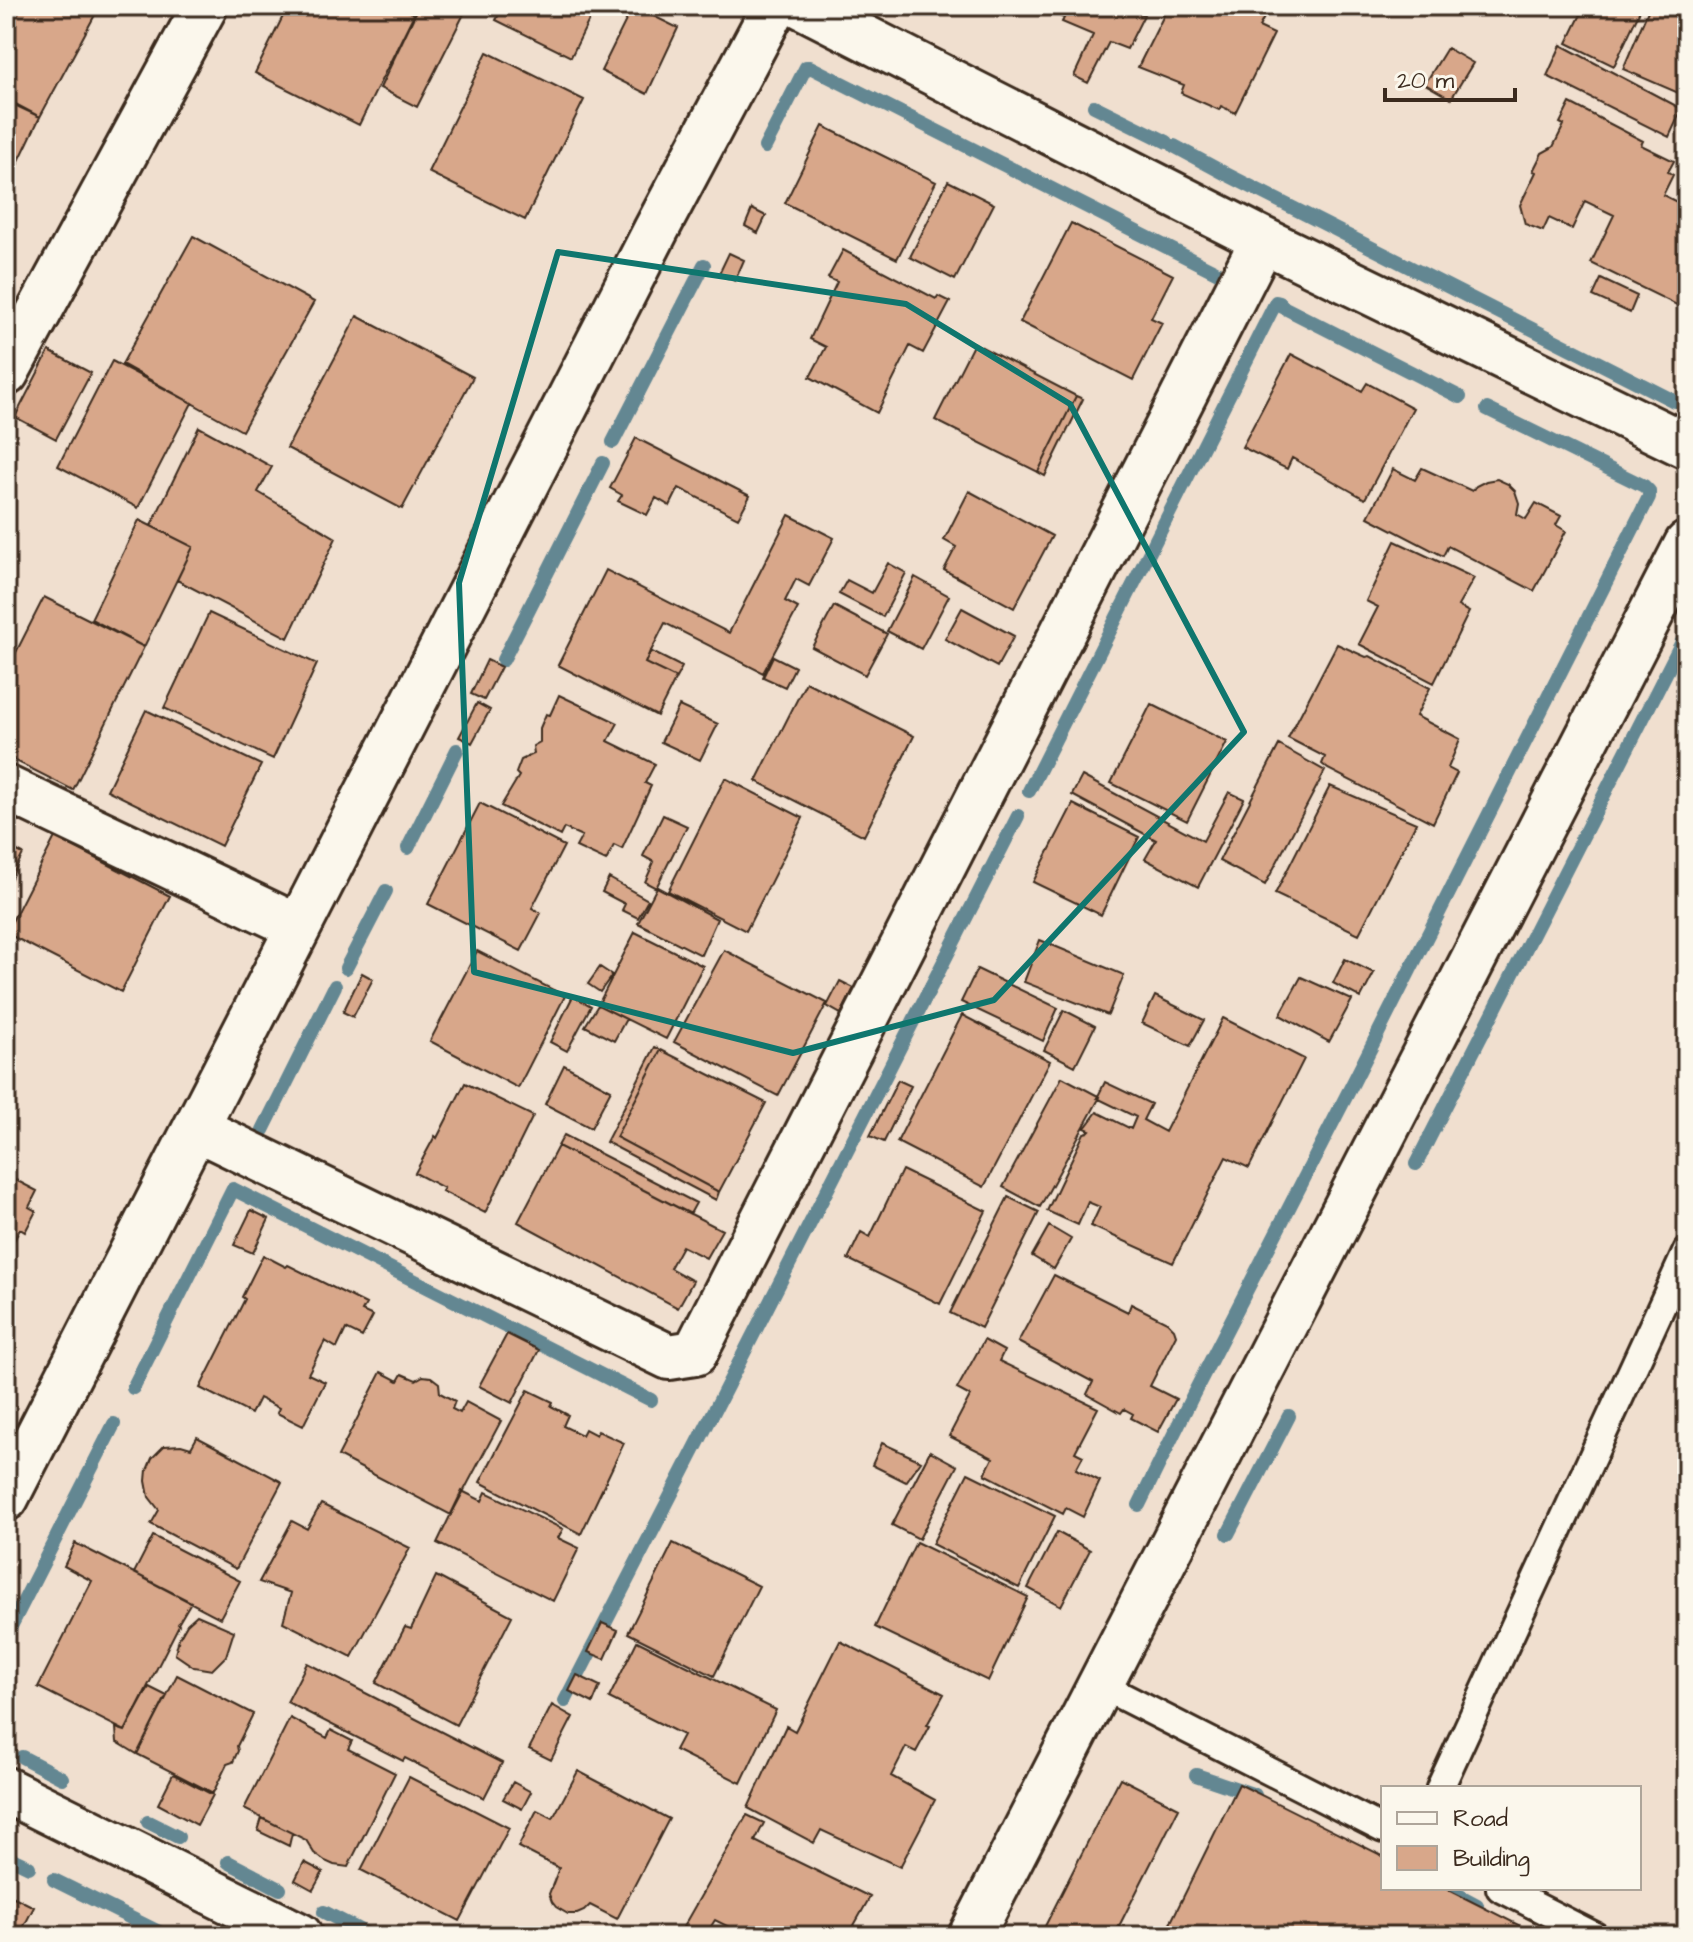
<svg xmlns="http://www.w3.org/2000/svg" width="1693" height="1942" font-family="'Architects Daughter',sans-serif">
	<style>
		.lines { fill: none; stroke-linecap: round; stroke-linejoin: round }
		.stream { stroke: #648792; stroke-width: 14 }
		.building { fill: #d8a78a; stroke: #3b2a1e; stroke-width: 2 }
		.service-casing { stroke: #3b2a1e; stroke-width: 32 }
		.minor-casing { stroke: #3b2a1e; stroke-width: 50 }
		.service { stroke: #fbf7ec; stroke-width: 26 }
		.minor { stroke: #fbf7ec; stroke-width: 44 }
		.marked { fill: none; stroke: #0f766e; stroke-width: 6; stroke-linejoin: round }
	</style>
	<rect width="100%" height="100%" fill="#f0dfcf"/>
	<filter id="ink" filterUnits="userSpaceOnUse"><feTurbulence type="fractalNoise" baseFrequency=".0125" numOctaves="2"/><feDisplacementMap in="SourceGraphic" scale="16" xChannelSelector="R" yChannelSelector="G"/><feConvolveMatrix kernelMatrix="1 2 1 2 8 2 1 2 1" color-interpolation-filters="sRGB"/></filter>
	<g filter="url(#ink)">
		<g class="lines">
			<!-- stream -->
			<path class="stream" d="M1094,106L1167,142
				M1174,146L1226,174L1674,401
				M765,147L806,67H810L1222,275
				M1279,305L1460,397
				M613,442L704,265
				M503,660L603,463
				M1029,791L1276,302L1280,303
				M408,848L457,750
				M346,968L386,891
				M263,1130L335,986
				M1416,1164L1687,632
				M133,1388L233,1189L651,1400
				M1139,1505L1192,1397L1354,1081L1649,497V491L1644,486L1487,409
				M1228,1534L1289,1416
				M6,1636L114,1424
				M565,1701C718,1407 866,1111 1018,816
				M22,1757L62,1778
				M1196,1775L1255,1795
				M148,1822L178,1837
				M6,1856L29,1867
				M228,1862L280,1889
				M54,1880L159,1932
				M1445,1888L1477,1905
				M324,1912L371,1936"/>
		</g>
		<!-- building -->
		<path class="building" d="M6,6H89L97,11L40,117L6,99Z
			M288,6H399L414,14L359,125L255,73Z
			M419,6H468L417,107L380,88Z
			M503,6H596L571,57L496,20Z
			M633,6L678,28L647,94L601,71Z
			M1038,6H1131L1130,8L1144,15L1127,49L1109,42L1088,83L1074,76L1093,35L1062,22L1064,18Z
			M1187,6H1270L1259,27L1274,34L1235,113L1221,106L1219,110L1181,93L1184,85L1138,67L1168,7L1183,14Z
			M1585,6H1642L1614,66L1567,43Z
			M1650,6H1687V85L1683,95L1623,69Z
			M1561,45L1682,109L1669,137L1547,76Z
			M1447,48L1473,63L1451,99L1425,84Z
			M487,52L584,100L525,220L428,172Z
			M6,101L40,117L6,188Z
			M1570,103L1643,141L1641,145L1674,161L1668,172L1673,175L1663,195L1687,207V310L1591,263L1614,215L1585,201L1572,229L1549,218L1543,231L1525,224L1520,205L1536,172L1533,171L1542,153L1553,147L1564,125L1560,123Z
			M823,126L936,182L897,259L785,203Z
			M948,181L994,204L955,280L910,257Z
			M752,209L766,216L758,233L745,226Z
			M1071,223L1173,275L1151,318L1162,323L1133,380L1020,322Z
			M193,236L314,302L242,431L122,364Z
			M843,250L936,299L938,296L950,302L923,353L910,346L877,413L810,377L826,347L810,339L837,282L828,278Z
			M729,253L744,260L735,281L719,274Z
			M1601,279L1637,296L1630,313L1593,296Z
			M357,316L473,377L402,509L287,448Z
			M974,343L1076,396L1038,472L935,420Z
			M49,351L91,373L56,439L15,417Z
			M1291,354L1362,391L1367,383L1413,408L1365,499L1292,458L1287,469L1242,447Z
			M112,361L192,403L138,508L58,466Z
			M1076,396L1083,399L1045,476L1038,472Z
			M199,427L272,467L258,492L336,538L288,638L177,580L193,547L151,526Z
			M636,438L750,496L738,518L679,488L670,506L656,498L647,515L618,501L622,495L610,488Z
			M1422,468L1472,491L1476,486L1486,481L1497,479L1508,484L1515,491L1519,503L1517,514L1526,519L1536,503L1561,516L1556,525L1566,531L1534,591L1448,546L1443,556L1368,517L1393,469L1415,480Z
			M969,491L1052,536L1014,608L944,570L956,547L944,540Z
			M789,515L834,538L809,586L796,579L785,601L798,608L763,673L665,623L645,663L676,678L657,716L558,665L606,570L729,633Z
			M139,520L193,547L144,647L91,619Z
			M1395,541L1474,578L1458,606L1469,612L1434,683L1359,644L1378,607L1366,601Z
			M888,563L906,573L883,617L839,594L847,580L872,593Z
			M915,577L949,596L921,649L887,631Z
			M44,597L144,647L73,790L6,756V672Z
			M834,606L887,634L865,675L812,647Z
			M962,608L1014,636L997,667L945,639Z
			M209,613L317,664L273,759L164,708Z
			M1337,644L1366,657L1370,656L1430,688L1416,716L1460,739L1448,768L1457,773L1433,823L1328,769L1322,764L1325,757L1288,738Z
			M650,651L682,667L676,678L645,663Z
			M773,656L795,667L785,687L763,677Z
			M487,660L501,667L484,700L471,694Z
			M806,682L914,736L864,836L756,781Z
			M559,695L618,723L608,741L655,764L645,783L651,786L622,849L614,845L606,861L576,847L582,836L564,828L560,836L501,806L519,776L516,773L521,760L534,754L533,746L540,742V728L546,714L550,715Z
			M477,703L490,710L472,743L459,737Z
			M1151,704L1227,742L1187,821L1111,783Z
			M679,706L718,724L700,760L661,742Z
			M146,710L261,765L221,846L107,790Z
			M1279,745L1325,771L1265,885L1219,861Z
			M1082,776L1203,841L1229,792L1244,799L1198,887L1145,859L1156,840L1072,795Z
			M725,778L803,818L746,931L668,891Z
			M1330,786L1416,823L1359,934L1275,894Z
			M480,803L564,846L532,908L541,913L521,951L428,904Z
			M1073,804L1139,837L1101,915L1033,882Z
			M663,815L687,826L656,888L645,882L654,862L643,856Z
			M55,837L170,896L121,992L6,933Z
			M6,845L23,854L6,888Z
			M609,878L648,900L638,918L622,910L625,904L602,892Z
			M657,887L717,919L701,955L638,923Z
			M635,932L703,966L666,1039L598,1005Z
			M1040,940L1124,975L1108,1015L1024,982Z
			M724,950L827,1003L778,1096L674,1042Z
			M477,951L565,996L518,1088L430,1041Z
			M1345,959L1374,973L1361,998L1333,983Z
			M600,967L612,975L600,992L588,984Z
			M977,969L1058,1008L1043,1041L961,1002Z
			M362,973L373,979L353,1017L343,1012Z
			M1301,977L1352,1000L1329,1042L1280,1015Z
			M840,981L854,988L841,1014L827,1006Z
			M573,996L591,1006L567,1051L550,1042Z
			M1155,996L1204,1020L1190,1046L1142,1023Z
			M598,1005L626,1019L614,1041L585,1026Z
			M1064,1010L1095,1026L1075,1066L1044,1050Z
			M962,1015L1050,1061L984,1187L897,1142Z
			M1223,1018L1304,1059L1249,1168L1226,1157L1173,1263L1091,1226L1100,1207L1088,1202L1078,1225L1047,1211L1084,1133L1088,1132L1090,1130L1085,1128L1097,1112L1131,1129L1136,1117L1097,1098L1105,1082L1151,1104L1143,1120L1165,1132Z
			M655,1047L661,1050L616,1137L719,1192L716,1200L606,1142Z
			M661,1050L766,1103L719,1192L616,1137Z
			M564,1065L611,1090L591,1128L545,1104Z
			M1062,1077L1100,1097L1040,1207L1003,1187Z
			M898,1080L911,1086L884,1142L870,1136Z
			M465,1083L533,1116L485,1213L442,1191L444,1188L415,1173L435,1136L437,1138Z
			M564,1135L696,1203L690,1214L558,1146Z
			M558,1146L722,1230L706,1258L682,1246L670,1268L693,1281L678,1308L518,1222Z
			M902,1170L986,1211L940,1304L848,1259L861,1232L870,1237Z
			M6,1175L37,1191L29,1207L36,1211L25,1232L20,1229L6,1256Z
			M1008,1197L1039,1212L981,1328L950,1313Z
			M251,1210L269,1219L253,1253L234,1245Z
			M1049,1226L1071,1239L1054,1269L1032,1256Z
			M263,1255L286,1267L288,1265L366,1304L362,1311L373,1316L362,1337L346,1329L337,1348L325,1341L308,1374L325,1382L303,1426L277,1413L279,1408L259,1398L251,1414L200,1388L245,1299L242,1297Z
			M1054,1275L1128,1312L1131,1304L1167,1322L1174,1329L1176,1335L1150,1386L1176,1399L1158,1432L1131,1418L1133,1414L1124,1409L1121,1413L1087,1394L1093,1382L1018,1342Z
			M507,1334L539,1350L512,1403L479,1386Z
			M984,1340L1004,1351L999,1361L1098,1408L1075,1452L1083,1456L1076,1469L1100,1481L1083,1517L1066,1508L1063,1514L985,1474L993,1458L949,1436L970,1396L957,1389Z
			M381,1372L398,1381L402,1374L416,1380L423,1376L431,1377L439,1383L440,1393L455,1401L452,1409L460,1413L466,1402L501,1421L451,1515L338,1456Z
			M528,1390L553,1402L551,1406L568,1415L563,1426L582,1435L585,1429L596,1435L598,1431L624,1443L581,1534L480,1482Z
			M197,1437L282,1482L236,1569L151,1524L159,1510L149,1497L146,1481L147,1470L152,1458L164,1446L181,1445L191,1448Z
			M882,1443L921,1461L906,1482L872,1465Z
			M930,1451L957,1466L919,1539L892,1525Z
			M968,1473L1055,1516L1019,1588L932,1544Z
			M462,1491L482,1501L486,1492L563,1529L558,1538L579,1548L553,1601L437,1543Z
			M321,1504L410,1548L352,1657L283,1622L291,1593L259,1582L292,1521L307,1529Z
			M1057,1532L1090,1550L1061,1606L1028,1588Z
			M153,1536L240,1581L220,1618L134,1573Z
			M916,1542L1028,1597L988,1681L875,1627Z
			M75,1543L191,1602L178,1624L179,1625L125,1731L38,1687L92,1581L64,1566Z
			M673,1543L759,1586L714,1676L628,1633Z
			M436,1576L512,1616L456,1725L376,1683L405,1627L411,1629Z
			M197,1615L234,1631L226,1656L212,1670L194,1667L175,1654L179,1638L187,1624Z
			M602,1623L618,1630L605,1659L588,1652Z
			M637,1641L776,1710L741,1783L675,1750L683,1735L609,1698Z
			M840,1641L944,1694L927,1725L930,1726L916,1752L906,1747L891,1776L935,1800L900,1867L821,1830L814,1843L748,1808L786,1726L795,1731Z
			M307,1663L502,1763L484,1798L405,1758L403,1761L287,1702Z
			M177,1675L253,1714L237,1746L238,1751L233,1762L227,1764L213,1793L137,1754Z
			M577,1675L600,1686L593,1703L569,1691Z
			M149,1687L167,1696L137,1754L117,1742L116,1728L125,1731Z
			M552,1705L573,1717L551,1760L529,1749Z
			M290,1718L327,1738L331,1730L352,1741L348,1749L395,1773L348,1867L334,1865L325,1861L314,1853L306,1840L244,1809Z
			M578,1771L669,1819L617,1919L590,1905L584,1911L577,1914H568L556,1907L552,1902L549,1894L559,1868L518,1847L537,1810L553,1818Z
			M173,1774L213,1795L197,1825L158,1804Z
			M409,1777L509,1828L460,1921L361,1870Z
			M1120,1778L1179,1808L1114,1936H1040Z
			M513,1782L531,1792L522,1809L503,1799Z
			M1239,1784L1383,1856V1888H1445L1540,1936H1164Z
			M747,1815L764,1823L755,1841L870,1897L848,1936H747L715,1920L705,1936H699L683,1927Z
			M262,1818L292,1833L289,1846L258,1831Z
			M304,1862L323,1872L313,1890L295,1880Z
			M6,1893L34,1907L23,1928L40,1936H6Z"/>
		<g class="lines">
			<defs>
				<path id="service" d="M1100,1685L1383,1829
					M1440,1788L1687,1251
					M1500,1888L1595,1936"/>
				<path id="minor" d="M802,6L1263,240L1687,446
					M6,373L205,6
					M6,788L298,927
					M196,1128L669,1357L695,1353L1263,240
					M6,1498L656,230L775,6
					M6,1790L300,1936
					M971,1936L1687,544"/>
			</defs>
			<!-- service casing -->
			<use href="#service" class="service-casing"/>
			<!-- minor casing -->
			<use href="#minor" class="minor-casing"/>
			<!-- service -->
			<use href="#service" class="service"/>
			<!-- minor -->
			<use href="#minor" class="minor"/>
		</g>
	</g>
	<!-- marked area -->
	<path class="marked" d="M558,252L906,304L1070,404L1244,732L994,1000L793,1053L474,972L459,583Z"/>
	<!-- margin -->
	<rect width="1693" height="1942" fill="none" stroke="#fbf7ec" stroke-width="32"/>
	<rect x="16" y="16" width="1661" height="1910" fill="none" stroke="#3b2a1e" stroke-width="3" filter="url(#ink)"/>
	<!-- legend -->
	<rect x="1381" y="1786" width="260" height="104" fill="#fbf7ec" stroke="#aea59a" stroke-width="2"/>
	<rect x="1397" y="1812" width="40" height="12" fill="#fbf7ec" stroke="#aea59a" stroke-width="2"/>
	<text x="1453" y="1826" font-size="24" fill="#3b2a1e">Road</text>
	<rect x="1397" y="1846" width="40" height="24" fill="#d8a78a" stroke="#aea59a" stroke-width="2"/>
	<text x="1453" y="1866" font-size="24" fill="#3b2a1e">Building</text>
	<!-- scale -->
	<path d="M1385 88v12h130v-12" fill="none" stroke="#3b2a1e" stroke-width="4"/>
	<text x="1397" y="88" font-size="24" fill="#3b2a1e" stroke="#fbf7ec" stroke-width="6" paint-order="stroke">20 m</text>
</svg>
